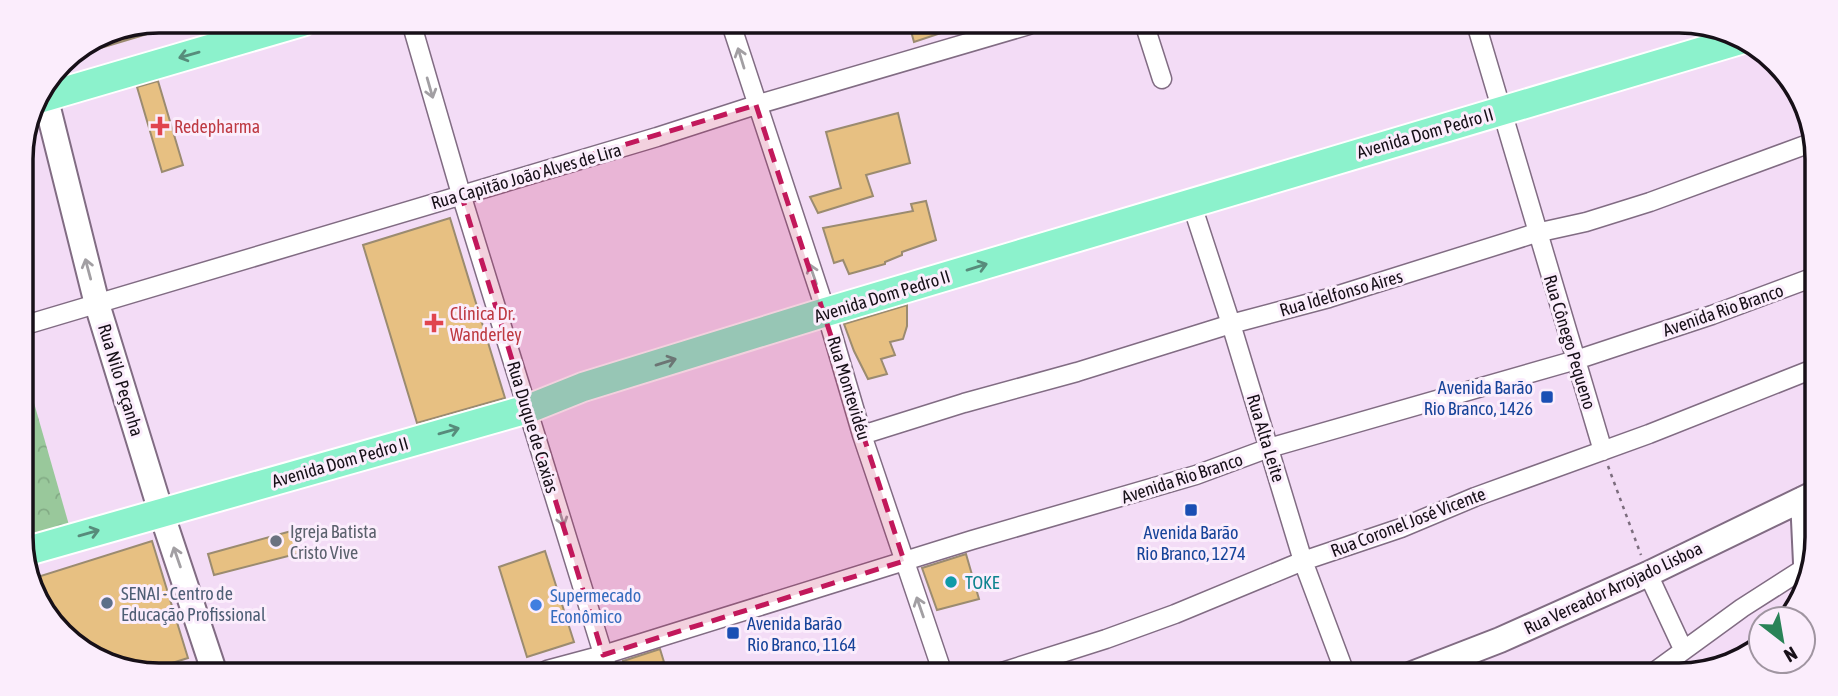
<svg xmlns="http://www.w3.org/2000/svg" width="1838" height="696" font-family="'Asap Condensed',sans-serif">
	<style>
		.forest { fill: url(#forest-crowns) }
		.building { fill: #e7c082; stroke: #9b8b70; stroke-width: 2 }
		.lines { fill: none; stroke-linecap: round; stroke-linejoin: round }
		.street-casing { stroke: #816c83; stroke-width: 21 }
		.secondary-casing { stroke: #816c83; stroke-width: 28 }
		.primary-casing { stroke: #fff; stroke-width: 32 }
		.path { stroke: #7c6d7e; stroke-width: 2.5; stroke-dasharray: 3.5 5; stroke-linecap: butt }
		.street { stroke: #fff; stroke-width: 18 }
		.secondary { stroke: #fff; stroke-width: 24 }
		.primary { stroke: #8cf2cc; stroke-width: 28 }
		.oneway { stroke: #578c7b }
		.oneway2 { stroke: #a29fa3 }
		.marked { fill: #c2185b; fill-opacity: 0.2; stroke: #c2185b; stroke-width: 5; stroke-dasharray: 14 9; stroke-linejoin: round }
		.health-dot { fill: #e0444e; stroke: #fbedfc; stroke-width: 2.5 }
		.transit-dot { fill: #1a4fb4; stroke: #fbedfc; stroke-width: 2.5 }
		.worship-dot { fill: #6b7280; stroke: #fbedfc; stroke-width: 2.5 }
		.culture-dot { fill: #0f9aa8; stroke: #fbedfc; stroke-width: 2.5 }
		.service-dot { fill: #5c6f8a; stroke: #fbedfc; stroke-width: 2.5 }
		.shop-dot { fill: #3f7fe0; stroke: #fbedfc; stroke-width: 2.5 }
		.labels { text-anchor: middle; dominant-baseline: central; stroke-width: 6; stroke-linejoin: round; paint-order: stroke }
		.health-label { font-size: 18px; fill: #be3a42; stroke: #fbedfc; text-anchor: start }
		.street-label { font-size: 18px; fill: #171018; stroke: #fbedfc }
		.transit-label { font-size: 18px; fill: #164399; stroke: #fbedfc; text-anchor: end }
		.worship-label { font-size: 18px; fill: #5b616d; stroke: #fbedfc; text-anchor: start }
		.culture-label { font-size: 18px; fill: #0d838f; stroke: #fbedfc; text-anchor: start }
		.service-label { font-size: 18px; fill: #4e5e75; stroke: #fbedfc; text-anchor: start }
		.shop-label { font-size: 18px; fill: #366cbe; stroke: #fbedfc; text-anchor: start }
		.rim { fill: none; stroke: #171018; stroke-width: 3.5 }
	</style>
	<defs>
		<pattern id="forest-crowns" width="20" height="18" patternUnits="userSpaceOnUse" patternTransform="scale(1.75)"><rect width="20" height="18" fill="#99c89b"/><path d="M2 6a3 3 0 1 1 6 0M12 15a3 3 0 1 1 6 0" fill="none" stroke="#83ab85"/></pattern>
	</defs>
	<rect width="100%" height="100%" fill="#f3dcf6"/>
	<!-- forest -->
	<path class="forest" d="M22,361L71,532L23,546Z"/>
	<!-- building -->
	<path class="building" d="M159,21H165L167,28L74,56L73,52L107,31Z
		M909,24L959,25V27L914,42Z
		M158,81L183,165L162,172L137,87Z
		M898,113L910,163L866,175L873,196L818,213L810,197L841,188L826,132Z
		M926,201L936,240L902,252V255L885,262V264L849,274L843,260L834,263L823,228L913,211L911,204Z
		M450,218L505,398L417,423L363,245Z
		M907,305V326L903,339L890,342L895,355L881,359L887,374L868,379L854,351L844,324Z
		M295,530L300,553L214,575L208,554Z
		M152,541L188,658L156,668H115L55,628L31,579Z
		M545,551L574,642L527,657L499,567Z
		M966,554L979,599L937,610L922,568Z
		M660,649L664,662L640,670H625L623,661Z"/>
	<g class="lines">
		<defs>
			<path id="street" d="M411,22L461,194L608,670
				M731,24L826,312L862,435L942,671
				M1145,26L1162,79
				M1477,27L1603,451
				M1191,202L1231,324L1303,561L1345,673
				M22,326L657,137L756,105L1029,25
				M862,435L964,403L1077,372L1231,324L1329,298L1536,233L1586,222L1650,202L1816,141
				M1648,574L1683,649
				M547,670L603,655L972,540L1196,475L1269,448L1576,360L1712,315L1814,277
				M1002,672L1106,639L1175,614L1303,561L1401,528L1475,497L1649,434L1813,369
				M1650,675L1742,608L1806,567"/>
			<path id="secondary" d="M43,88L97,304L161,512L213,668
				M1803,499L1807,584
				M1412,674L1500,640L1648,574L1811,495"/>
			<path id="primary" d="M35,100L302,22
				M24,552L528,409L583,387L826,312L1740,40"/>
		</defs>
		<!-- street casing -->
		<use href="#street" class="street-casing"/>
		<!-- secondary casing -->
		<use href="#secondary" class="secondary-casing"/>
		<!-- primary casing -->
		<use href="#primary" class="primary-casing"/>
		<!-- path -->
		<path class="path" d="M1608,466L1641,555"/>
		<!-- street -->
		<use href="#street" class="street"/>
		<!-- secondary -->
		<use href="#secondary" class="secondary"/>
		<!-- primary -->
		<use href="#primary" class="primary"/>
	</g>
	<!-- one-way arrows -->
	<defs><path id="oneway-shaft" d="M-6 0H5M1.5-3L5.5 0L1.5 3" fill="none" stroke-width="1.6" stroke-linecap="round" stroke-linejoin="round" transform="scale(1.75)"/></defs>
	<g class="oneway">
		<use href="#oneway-shaft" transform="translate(189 55) rotate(164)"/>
		<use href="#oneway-shaft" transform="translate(977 267) rotate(-17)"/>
		<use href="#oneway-shaft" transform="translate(666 362) rotate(-17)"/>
		<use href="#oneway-shaft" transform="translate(449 431) rotate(-16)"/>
		<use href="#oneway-shaft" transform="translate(89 533) rotate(-16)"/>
	</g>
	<g class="oneway2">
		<use href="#oneway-shaft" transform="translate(741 58) rotate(-107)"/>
		<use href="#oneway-shaft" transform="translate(430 88) rotate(74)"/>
		<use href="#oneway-shaft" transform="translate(88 269) rotate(-105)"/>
		<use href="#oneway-shaft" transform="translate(813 274) rotate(-109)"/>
		<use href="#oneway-shaft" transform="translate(561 516) rotate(73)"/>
		<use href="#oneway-shaft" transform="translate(177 557) rotate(-109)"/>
		<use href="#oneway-shaft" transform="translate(920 607) rotate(-109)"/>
	</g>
	<!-- marked area -->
	<path class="marked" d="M756,105L904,561L603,655L461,194Z"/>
	<!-- markers -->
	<g class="health-dot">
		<path d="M156.5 115.5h7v7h7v7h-7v7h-7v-7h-7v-7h7z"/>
		<path d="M430.5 312.5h7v7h7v7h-7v7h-7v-7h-7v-7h7z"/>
	</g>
	<g class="transit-dot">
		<rect x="1540" y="390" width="14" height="14" rx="3.5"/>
		<rect x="1184" y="503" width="14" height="14" rx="3.5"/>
		<rect x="726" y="626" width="14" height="14" rx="3.5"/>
	</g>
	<circle class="worship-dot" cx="276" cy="541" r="7"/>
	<circle class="culture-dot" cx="951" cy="582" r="7"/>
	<circle class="service-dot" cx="107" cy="603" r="7"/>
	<circle class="shop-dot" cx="536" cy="605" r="7"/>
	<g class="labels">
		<!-- health labels -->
		<g class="health-label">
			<text x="174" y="126">Redepharma</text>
			<text x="450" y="313">Clínica Dr.<tspan x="450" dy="21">Wanderley</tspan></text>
		</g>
		<!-- street labels -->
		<g class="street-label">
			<text transform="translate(1425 133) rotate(-16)">Avenida Dom Pedro II</text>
			<text transform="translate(526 176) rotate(-16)">Rua Capitão João Alves de Lira</text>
			<text transform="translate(1341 293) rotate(-16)">Rua Idelfonso Aires</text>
			<text transform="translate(882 296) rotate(-17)">Avenida Dom Pedro II</text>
			<text transform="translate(1723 310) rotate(-19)">Avenida Rio Branco</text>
			<text transform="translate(1570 342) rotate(73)">Rua Cônego Pequeno</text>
			<text transform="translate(121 380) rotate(73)">Rua Nilo Peçanha</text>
			<text transform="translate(849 388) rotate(73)">Rua Montevidéu</text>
			<text transform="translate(533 427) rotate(73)">Rua Duque de Caxias</text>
			<text transform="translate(1266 438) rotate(73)">Rua Alta Leite</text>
			<text transform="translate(340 462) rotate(-16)">Avenida Dom Pedro II</text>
			<text transform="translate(1182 478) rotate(-18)">Avenida Rio Branco</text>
			<text transform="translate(1408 522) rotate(-21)">Rua Coronel José Vicente</text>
			<text transform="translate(1613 588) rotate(-25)">Rua Vereador Arrojado Lisboa</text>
		</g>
		<!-- transit labels -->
		<g class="transit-label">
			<text x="1533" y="387">Avenida Barão<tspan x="1533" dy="21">Rio Branco, 1426</tspan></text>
			<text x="1191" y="532" text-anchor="middle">Avenida Barão<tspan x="1191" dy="21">Rio Branco, 1274</tspan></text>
			<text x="747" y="623" text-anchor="start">Avenida Barão<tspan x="747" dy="21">Rio Branco, 1164</tspan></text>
		</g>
		<!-- worship labels -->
		<g class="worship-label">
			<text x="290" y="531">Igreja Batista<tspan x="290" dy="21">Cristo Vive</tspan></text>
		</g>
		<!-- culture labels -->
		<g class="culture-label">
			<text x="965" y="582">TOKE</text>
		</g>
		<!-- service labels -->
		<g class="service-label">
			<text x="121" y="593">SENAI - Centro de<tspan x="121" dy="21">Educação Profissional</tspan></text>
		</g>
		<!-- shop labels -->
		<g class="shop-label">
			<text x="550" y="595">Supermecado<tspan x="550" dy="21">Econômico</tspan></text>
		</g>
	</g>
	<!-- crop -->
	<path d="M0 0H1838V696H0ZM159 33H1679A126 126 0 0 1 1805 159V537A126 126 0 0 1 1679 663H159A126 126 0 0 1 33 537V159A126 126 0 0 1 159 33Z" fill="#fbedfc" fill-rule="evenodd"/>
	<path class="rim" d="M159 33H1679A126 126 0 0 1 1805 159V537A126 126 0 0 1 1679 663H159A126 126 0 0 1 33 537V159A126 126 0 0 1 159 33Z"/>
	<!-- north arrow -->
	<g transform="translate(1782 640) rotate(149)"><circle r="33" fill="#fbedfc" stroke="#a095a1" stroke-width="2"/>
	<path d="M0-5L12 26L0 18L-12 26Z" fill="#2a8358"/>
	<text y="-10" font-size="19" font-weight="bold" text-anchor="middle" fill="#171018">N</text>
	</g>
</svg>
